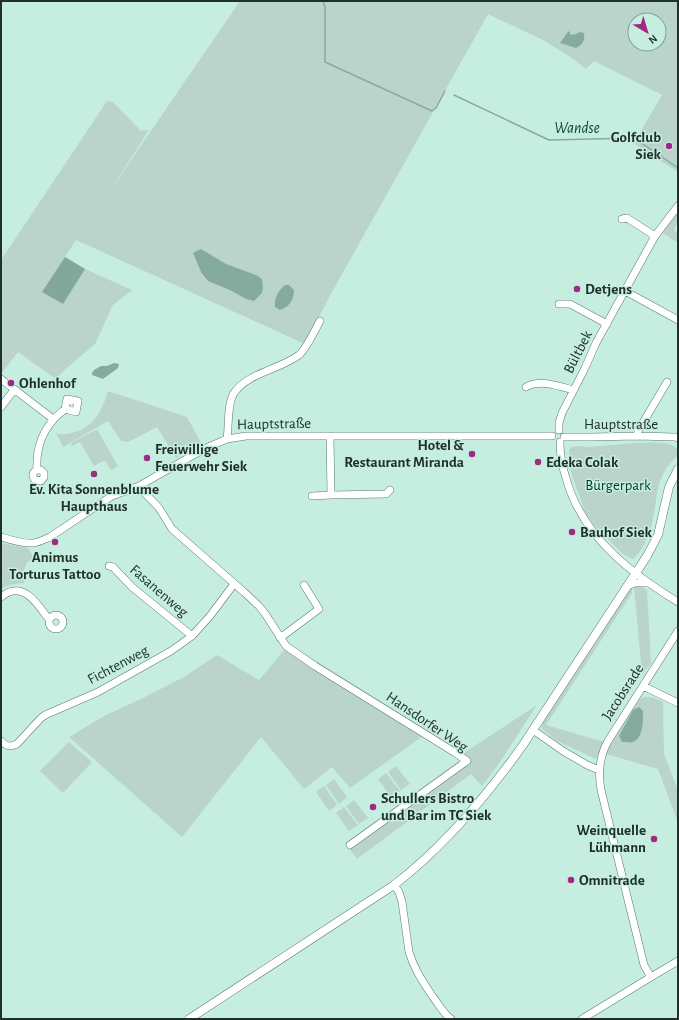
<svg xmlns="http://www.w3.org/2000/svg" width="679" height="1020" font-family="'Alegreya Sans',sans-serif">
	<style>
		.green { fill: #bbd4cb; fill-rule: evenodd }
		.forest { fill: #82a89c }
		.water { fill: #85ab9f }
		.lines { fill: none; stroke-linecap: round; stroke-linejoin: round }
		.stream { stroke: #85ab9f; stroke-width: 1.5 }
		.minor-casing { stroke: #557a6e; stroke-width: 8 }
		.major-casing { stroke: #557a6e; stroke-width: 9 }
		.minor { stroke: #fff; stroke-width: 7 }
		.major { stroke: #fff; stroke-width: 8 }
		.poi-dot { fill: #9f2983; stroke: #c5eee0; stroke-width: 1.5 }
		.labels { text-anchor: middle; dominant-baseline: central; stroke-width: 3; stroke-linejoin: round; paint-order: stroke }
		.poi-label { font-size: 15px; font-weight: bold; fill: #202f2a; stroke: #c5eee0; text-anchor: start }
		.street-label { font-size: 15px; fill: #202f2a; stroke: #c5eee0 }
		.park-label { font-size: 15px; fill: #013b2f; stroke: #c5eee0 }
		.water-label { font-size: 16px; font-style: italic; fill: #104639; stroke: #c5eee0 }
	</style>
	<rect width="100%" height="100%" fill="#c5eee0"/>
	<!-- green -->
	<path class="green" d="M240,1H678V172L632,142L639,134L662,95L594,61L586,69L572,58L543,40L488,14L332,292L305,344L76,240L65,257L85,269L132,290L113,305L95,344L60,374L56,379L18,352L1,374V260L107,101L113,102L141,131L149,130L109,192ZM635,20H659V44H635Z
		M678,209V222H677L674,231L678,232V243L661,232Z
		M108,391L187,417L201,443L176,458L157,427L128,442L121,441L108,421L63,447L56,433C63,435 68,434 75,432C94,427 103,409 108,391Z
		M97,429L118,466L111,470L105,460L94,466L80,442L72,446L71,443Z
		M635,443C645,443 666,441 674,446C677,448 678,451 678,455C667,465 661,475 658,489C656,495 656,502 655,508C652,526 647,547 633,559L624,555L596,528L585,512L571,473L569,450L571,447L577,446L589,447Z
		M1,543L28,548C31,552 33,556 32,560L27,562L24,570V583C15,584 9,584 1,589Z
		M639,585L647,590L651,663L642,675L634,587Z
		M632,587V593L546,725L611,744L640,699C649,694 655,698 663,702L664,754L678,791V823L658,769L599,752L596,759L557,741L542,729V724L586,656Z
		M289,644L464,753L537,705L498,765L482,786L471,774L357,859L345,843L460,760L423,736L350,788L332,767L304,789L261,737L182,837L69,737L104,716L141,699L184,677L217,655L259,680Z
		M69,742L92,762L63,793L40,771Z
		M396,766L410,784L401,790L388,772Z
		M386,773L400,791L391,797L378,779Z
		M334,779L347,797L339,804L326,785Z
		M324,786L337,805L329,811L316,792Z
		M354,800L368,818L359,824L346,806Z
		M344,807L358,825L349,831L336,813Z"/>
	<!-- forest -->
	<path class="forest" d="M65,257L85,269L63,304L42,292Z"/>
	<!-- water -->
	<path class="water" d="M569,31L571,35L576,34L580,32L584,33C585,41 583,44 576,48L560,43C564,39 565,34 569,31Z
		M201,249L226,264L256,275L262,279L263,287L262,293L254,301L246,299L230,290L208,281L201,272L193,253Z
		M285,285H289L294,290C294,300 289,307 280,310L275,307C274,298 278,291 285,285Z
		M114,363L119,364L118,368L103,379L92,375V373L94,370L101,366H107Z
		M639,707L643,711C643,720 644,737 633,742C630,743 625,742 622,742L619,736L633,710Z"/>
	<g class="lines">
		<!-- stream -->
		<path class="stream" d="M323,1L325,7V62L432,111L436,108L445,91
			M454,95L549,140L634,138L678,168"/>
		<defs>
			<path id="minor" d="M622,219L627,218L655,236
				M625,291L678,320
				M559,304H570L607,324
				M1,379L53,419
				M526,387C540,379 559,386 573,390
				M1,407L14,390
				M559,430V423L562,413L585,368L596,343L655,236L678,206
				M637,436L638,431L667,382
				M564,437H592L637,436L675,437L678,438
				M227,439C229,426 227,404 234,393C247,373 281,369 299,355C307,348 315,330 320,321
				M560,442C560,455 562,466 566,478C582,536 629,572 678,602
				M37,470H41L44,473V477L41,481L35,480C32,477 32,472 37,470C36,452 41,434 53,420C56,416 61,413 65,409L76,412L78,401L67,399L65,409
				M139,486L143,491L159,508L172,529L244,592L259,606L266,615L286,646L315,666L454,752L467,761L350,845
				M331,495L386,494L390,490
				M312,496L331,495L330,436
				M1,537C11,540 23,544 34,543C40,542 45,539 50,537L104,501L112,496L139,486L204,449L227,439L246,436H552
				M109,566L113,567L132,587L192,636
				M627,586L635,583H649
				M1,597C4,595 6,593 9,592C27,585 39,607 48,618L50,619
				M49 622a7 7 0 1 1 14 0a7 7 0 1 1-14 0Z
				M678,631L608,741C599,757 598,773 601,790L644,965L651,977L678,961
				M280,638L319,609L304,585
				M643,686L678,703
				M533,730L563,751L587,765L599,770
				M1,741C7,747 10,747 17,744L41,718L45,715L98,692L171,651L192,636L210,616L234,584
				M394,885L399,892L402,902L409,952C414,969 423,982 433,997C439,1005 443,1013 451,1019
				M582,1019L651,977"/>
			<path id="major" d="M189,1019L394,885C445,846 486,797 523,745L647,556L658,535L669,487L678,469"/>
		</defs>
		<!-- minor casing -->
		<use href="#minor" class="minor-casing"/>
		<!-- major casing -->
		<use href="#major" class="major-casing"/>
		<!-- minor -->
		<use href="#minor" class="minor"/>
		<!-- major -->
		<use href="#major" class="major"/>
	</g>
	<!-- markers -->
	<g class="poi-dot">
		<circle cx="669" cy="146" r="4"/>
		<circle cx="577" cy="289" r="4"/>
		<circle cx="11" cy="383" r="4"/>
		<circle cx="472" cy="454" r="4"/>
		<circle cx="147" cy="458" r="4"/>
		<circle cx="538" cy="462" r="4"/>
		<circle cx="94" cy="474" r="4"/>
		<circle cx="572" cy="532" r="4"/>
		<circle cx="55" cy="542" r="4"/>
		<circle cx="373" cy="807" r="4"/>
		<circle cx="654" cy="839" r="4"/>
		<circle cx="571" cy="880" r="4"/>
	</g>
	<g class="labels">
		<!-- poi labels -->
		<g class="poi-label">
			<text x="661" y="137" text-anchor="end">Golfclub<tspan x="661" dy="17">Siek</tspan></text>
			<text x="585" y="289">Detjens</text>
			<text x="19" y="383">Ohlenhof</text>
			<text x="464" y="445" text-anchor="end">Hotel &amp;<tspan x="464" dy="17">Restaurant Miranda</tspan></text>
			<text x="155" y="449">Freiwillige<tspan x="155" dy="17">Feuerwehr Siek</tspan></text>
			<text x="546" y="462">Edeka Colak</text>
			<text x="94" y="489" text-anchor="middle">Ev. Kita Sonnenblume<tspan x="94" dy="17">Haupthaus</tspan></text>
			<text x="580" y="532">Bauhof Siek</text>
			<text x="55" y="557" text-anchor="middle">Animus<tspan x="55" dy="17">Torturus Tattoo</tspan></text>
			<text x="381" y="798">Schullers Bistro<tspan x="381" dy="17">und Bar im TC Siek</tspan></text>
			<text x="646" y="830" text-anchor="end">Weinquelle<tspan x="646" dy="17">Lühmann</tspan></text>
			<text x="579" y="880">Omnitrade</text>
		</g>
		<!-- street labels -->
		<g class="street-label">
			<text transform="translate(578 352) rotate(-63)">Bültbek</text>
			<text transform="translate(274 424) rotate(-1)">Hauptstraße</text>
			<text x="621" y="424">Hauptstraße</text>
			<text transform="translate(159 591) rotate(41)">Fasanenweg</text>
			<text transform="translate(118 665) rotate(-28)">Fichtenweg</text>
			<text transform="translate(623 692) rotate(-57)">Jacobsrade</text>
			<text transform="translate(427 722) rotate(34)">Hansdorfer Weg</text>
		</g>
		<!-- park labels -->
		<g class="park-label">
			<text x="618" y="485">Bürgerpark</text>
		</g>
		<!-- water labels -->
		<g class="water-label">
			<text x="577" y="128">Wandse</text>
		</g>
	</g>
	<!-- border -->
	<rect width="679" height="1020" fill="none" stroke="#202f2a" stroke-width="4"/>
	<!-- north arrow -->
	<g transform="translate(647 32) rotate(142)"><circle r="19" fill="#c5eee0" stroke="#83a297"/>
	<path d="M0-3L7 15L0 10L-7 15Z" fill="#9f2983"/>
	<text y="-6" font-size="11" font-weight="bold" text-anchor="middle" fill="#202f2a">N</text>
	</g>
</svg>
